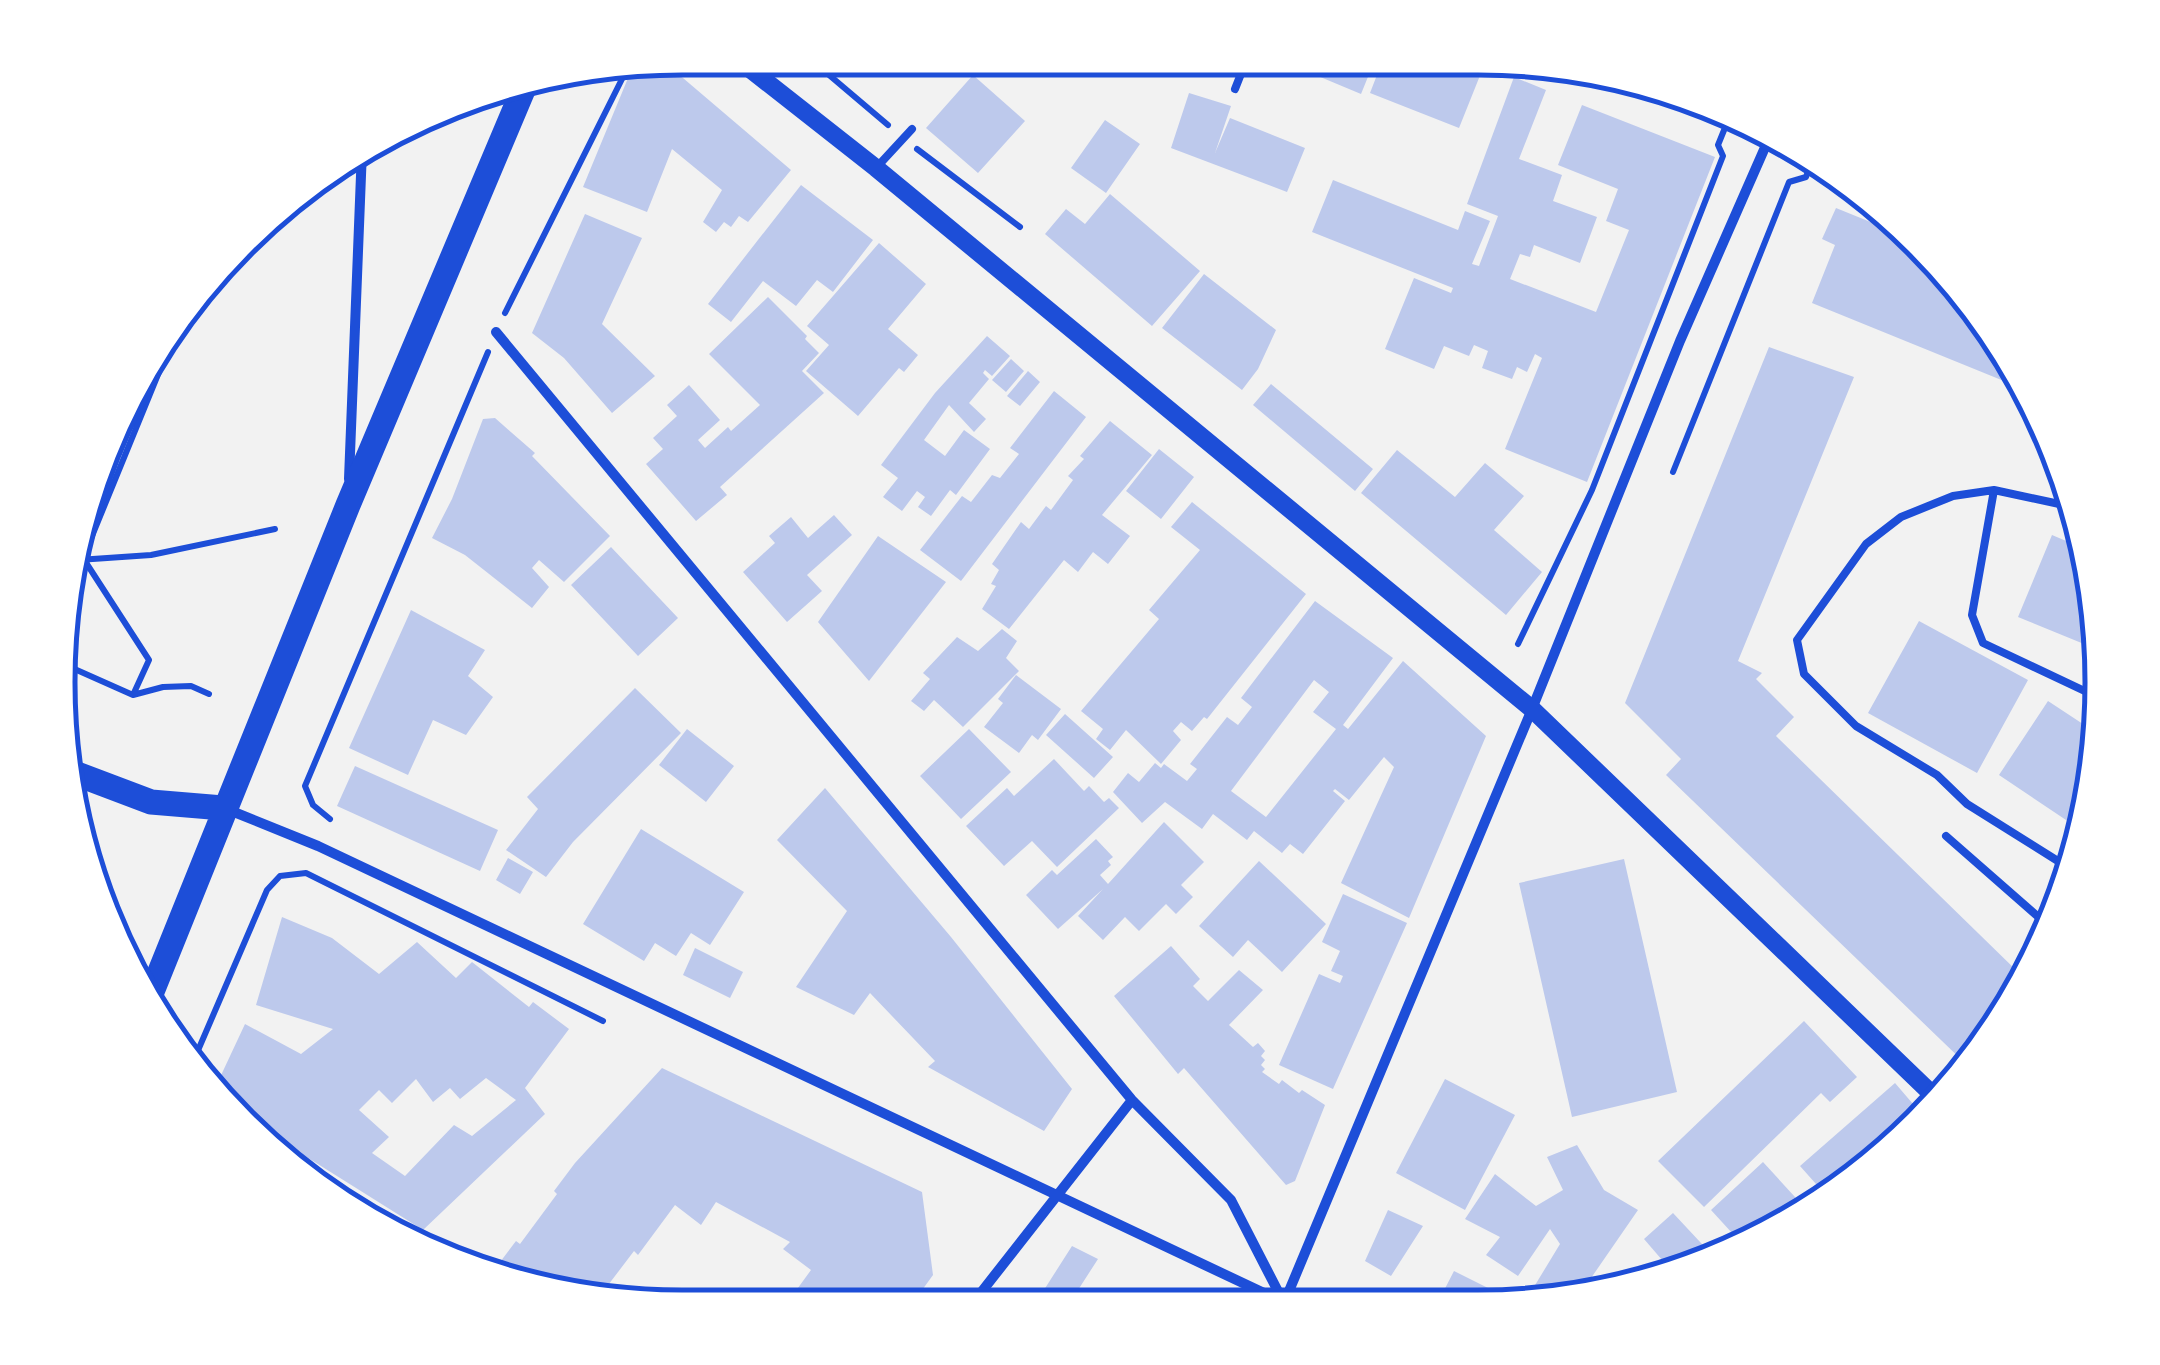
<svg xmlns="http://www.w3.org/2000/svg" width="2160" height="1365" font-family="'Open Sans',sans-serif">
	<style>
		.building { fill: #bdc9ec; fill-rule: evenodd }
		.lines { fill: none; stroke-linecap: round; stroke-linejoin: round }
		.path { stroke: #1d4ed8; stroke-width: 6 }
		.service { stroke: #1d4ed8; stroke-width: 8 }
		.minor { stroke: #1d4ed8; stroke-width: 10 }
		.tertiary { stroke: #1d4ed8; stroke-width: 18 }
		.primary { stroke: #1d4ed8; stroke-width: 25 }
		.rim { fill: none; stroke: #1d4ed8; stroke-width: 5 }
	</style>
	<rect width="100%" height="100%" fill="#f2f2f2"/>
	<!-- building -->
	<path class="building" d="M663,61L791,170L748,222L739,216L731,227L724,222L716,232L703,222L722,190L672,149L647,212L583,187L633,66Z
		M1282,61L1363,62H1374L1361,94Z
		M1382,62H1483L1485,63L1459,128L1370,93Z
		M973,75L1025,121L978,173L926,128Z
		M1514,77L1546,90L1519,159L1562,175L1553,201L1597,217L1580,263L1534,245L1530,257L1520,254L1510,279L1596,312L1629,230L1606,221L1618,189L1558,165L1582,105L1715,157L1587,482L1505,449L1542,358L1535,354L1527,372L1517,367L1512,379L1482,368L1488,351L1474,345L1469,356L1444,346L1434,369L1385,349L1414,278L1451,293L1453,288L1312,232L1333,180L1458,230L1465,211L1490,221L1472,264L1479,266L1498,216L1467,204Z
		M1189,93L1231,106L1215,153L1230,118L1305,148L1287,192L1171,148Z
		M1105,120L1140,144L1106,193L1071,168Z
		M801,185L873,240L833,292L817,280L796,306L763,281L731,322L708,304Z
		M1110,194L1200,271L1152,326L1045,234L1066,209L1085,224Z
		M1836,208L1900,234L2019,371L2026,390L1812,303L1835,245L1822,239Z
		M585,214L642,238L602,324L655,376L612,413L564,358L532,333Z
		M879,243L926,284L888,329L918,355L904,372L899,368L858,416L806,371L829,345L807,326Z
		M1204,274L1276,330L1258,369L1242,390L1162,328Z
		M768,297L807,336L805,339L819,353L802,371L824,393L720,487L727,495L696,521L646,464L663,449L653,438L677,416L667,405L689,385L720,420L698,440L705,448L728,427L731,431L760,405L709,354Z
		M987,336L1010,356L992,376L985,370L983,373L989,379L969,403L986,419L974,432L949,405L924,440L945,456L964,430L990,449L956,495L950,490L931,516L918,507L925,497L917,491L902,511L883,497L898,478L881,465L935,393Z
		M1769,347L1854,377L1738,661L1762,673L1756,679L1794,717L1776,736L2018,972L1969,1067L1666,775L1681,759L1625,703Z
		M1011,359L1024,371L1006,392L992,380Z
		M1028,371L1040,382L1020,406L1007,396Z
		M1271,384L1373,469L1355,491L1253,405Z
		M1054,391L1086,417L961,581L920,550L962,496L971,502L992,475L1000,478L1019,454L1010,448Z
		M495,418L535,453L532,456L610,536L564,582L539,560L532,568L549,587L532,608L465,555L432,538L452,499L483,419Z
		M1110,421L1152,455L1102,515L1130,536L1108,564L1093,552L1078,572L1064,560L1009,629L982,609L996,586L991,584L999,570L992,564L1021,522L1029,529L1046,506L1051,510L1073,480L1068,476L1084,459L1080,456Z
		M1159,449L1194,477L1161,519L1126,491Z
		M1397,450L1455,497L1485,463L1524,496L1494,530L1542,572L1506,615L1361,493Z
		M1192,502L1306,594L1207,719L1204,717L1192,731L1181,722L1173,731L1181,740L1161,764L1126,730L1110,750L1096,739L1103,729L1081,711L1159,619L1149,610L1200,550L1171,527Z
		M834,515L852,535L807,575L822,591L787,622L743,572L775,543L769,536L791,517L808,538Z
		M2052,535L2078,546L2097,601L2096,614L2084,644L2018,617Z
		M878,536L946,582L869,681L818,622Z
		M611,547L678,618L638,656L571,585Z
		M1315,601L1393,658L1343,725L1348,729L1403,661L1486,736L1409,918L1341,883L1394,767L1384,757L1349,800L1335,789L1333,791L1345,801L1303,854L1290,844L1282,853L1254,831L1247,840L1213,814L1202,829L1165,802L1142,823L1113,792L1128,773L1139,782L1155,763L1161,768L1164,764L1187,781L1197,769L1190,764L1227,717L1238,725L1252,707L1241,698ZM1314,680L1329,692L1313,712L1336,729L1266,817L1231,791Z
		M411,610L485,650L468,676L493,697L466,735L433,720L408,775L349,748Z
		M1919,621L2028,680L1977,773L1868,713Z
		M1002,629L1017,641L1006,658L1019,671L963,727L934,700L924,711L911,701L930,679L923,673L957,637L978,651Z
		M1016,675L1061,709L1038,740L1032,735L1019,753L984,727L1003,703L998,699Z
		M635,688L681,733L573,842L546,877L506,850L538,809L527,797Z
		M2048,701L2089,728L2081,830L1999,775Z
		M1065,714L1113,757L1094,778L1046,735Z
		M687,729L734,766L706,802L659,765Z
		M969,729L1011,772L961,819L920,776Z
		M1054,759L1084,791L1089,786L1104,802L1109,798L1119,808L1057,867L1032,841L1004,866L966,826L1007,788L1014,796Z
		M355,766L498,830L480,871L337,806Z
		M825,788L951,937L1072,1089L1044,1131L928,1067L935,1061L870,993L854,1015L796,987L847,911L777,840Z
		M1164,822L1204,862L1181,885L1193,897L1176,914L1166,904L1139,931L1125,917L1103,940L1078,916L1103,889L1058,929L1026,895L1052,870L1057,875L1096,839L1113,857L1108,861L1111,865L1100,875L1108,884Z
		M641,829L744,892L710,945L691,933L676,956L655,943L644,961L583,924Z
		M508,858L533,872L520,894L496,880Z
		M1624,859L1677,1092L1572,1117L1519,883Z
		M1259,861L1326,924L1282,972L1248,940L1233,957L1199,926Z
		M1343,894L1407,923L1333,1089L1279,1065L1319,974L1340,983L1343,976L1331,971L1340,951L1322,942Z
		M282,917L332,938L379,974L417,942L456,978L472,962L529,1007L533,1002L569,1029L525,1088L545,1114L423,1230L246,1119L216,1086L245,1024L301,1054L333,1029L256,1005ZM486,1078L516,1100L472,1136L454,1125L405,1176L372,1153L389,1137L359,1110L379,1090L392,1103L416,1079L433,1102L450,1088L460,1099Z
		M1171,946L1200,979L1193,986L1208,1001L1239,970L1263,990L1229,1025L1253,1047L1258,1043L1265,1051L1261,1056L1265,1060L1261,1065L1265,1069L1262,1072L1279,1084L1282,1080L1299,1093L1302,1090L1325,1105L1295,1181L1286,1185L1184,1068L1178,1074L1114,996Z
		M695,948L743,972L730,998L683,975Z
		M1804,1021L1857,1077L1830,1102L1821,1093L1704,1207L1658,1161Z
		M662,1068L922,1192L933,1275L912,1304L793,1303L799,1294L795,1292L811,1270L783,1249L790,1242L716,1202L701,1225L675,1205L638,1255L634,1251L596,1301L497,1274L494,1270L516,1241L520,1244L557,1194L554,1191L575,1163Z
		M1445,1079L1515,1115L1465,1210L1396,1173Z
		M1895,1083L1919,1111L1824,1193L1800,1166Z
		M1577,1145L1604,1190L1638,1210L1580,1294L1523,1305L1560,1244L1550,1229L1518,1276L1486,1255L1500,1237L1465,1219L1495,1174L1536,1206L1563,1190L1547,1157Z
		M1763,1162L1806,1209L1789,1224L1743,1245L1711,1210Z
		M1388,1210L1423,1226L1391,1276L1365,1261Z
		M1673,1213L1715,1258L1675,1275L1644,1239Z
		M1072,1246L1098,1259L1069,1304H1035Z
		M1454,1271L1522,1305L1436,1306Z"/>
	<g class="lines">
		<!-- path -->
		<path class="path" d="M809,58L888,125
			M917,149L1020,227
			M505,313L628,67
			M1673,472L1789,182L1806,177L1812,160
			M78,560L151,555L275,529
			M1518,644L1592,490L1723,156L1718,145L1731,113
			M61,663L133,695L163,687L191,686L209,694
			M133,695L149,660L83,558L188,301
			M330,819L313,805L305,786L488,352
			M193,1062L267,890L280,876L306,873L603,1021"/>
		<!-- service -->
		<path class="service" d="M1235,89L1246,61
			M876,168L912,129
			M1994,490L1972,615L1983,643L2091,694
			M2064,505L1994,490L1953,496L1901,517L1866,544L1797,640L1804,674L1856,726L1937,775L1967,804L2069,868
			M1946,836L2043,921"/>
		<!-- minor -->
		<path class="minor" d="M496,332L1132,1100L1231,1200L1284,1303
			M349,479L362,150
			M224,808L318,846L1283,1302
			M1284,1303L1532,709L1680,341L1770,136
			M972,1304L1132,1100"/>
		<!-- tertiary -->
		<path class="tertiary" d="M736,58L876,168L1532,709L1935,1097"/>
		<!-- primary -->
		<path class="primary" d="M69,771L151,802L223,808
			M149,999L348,505L526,83"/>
	</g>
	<!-- crop -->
	<path d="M0 0H2160V1365H0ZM682 75H1478A607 607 0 0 1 2085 682V683A607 607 0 0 1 1478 1290H682A607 607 0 0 1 75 683V682A607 607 0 0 1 682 75Z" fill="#fff" fill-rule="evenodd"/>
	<path class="rim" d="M682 75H1478A607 607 0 0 1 2085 682V683A607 607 0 0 1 1478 1290H682A607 607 0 0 1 75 683V682A607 607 0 0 1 682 75Z"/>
</svg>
